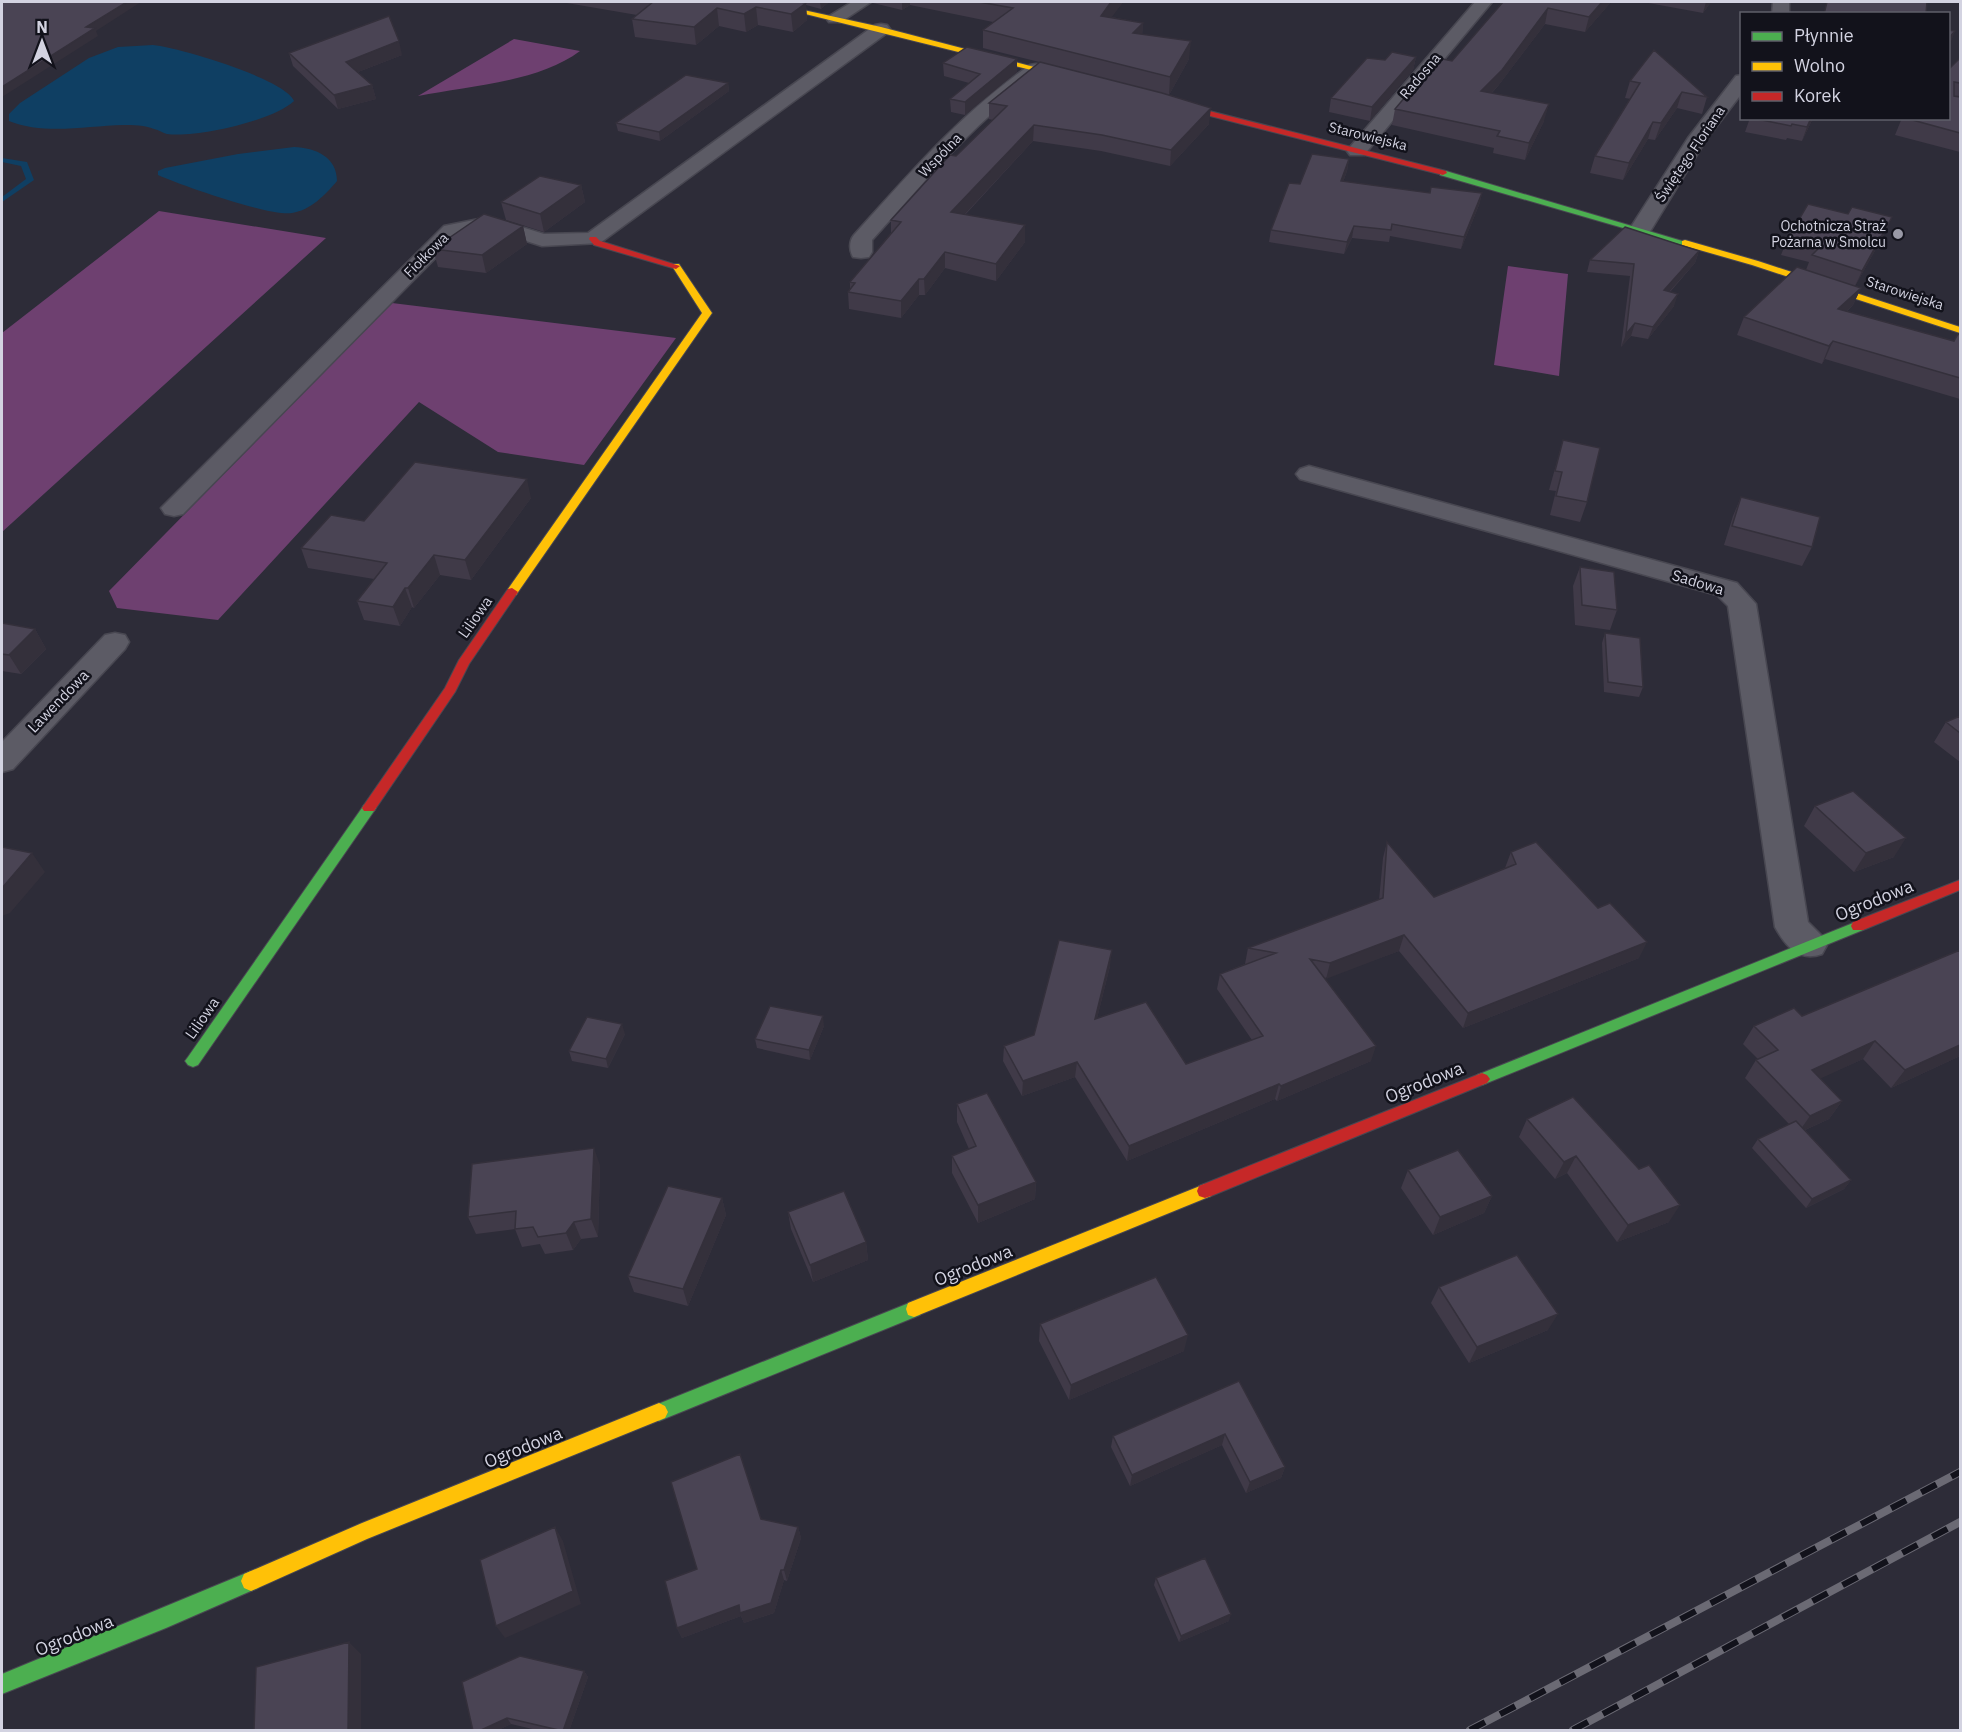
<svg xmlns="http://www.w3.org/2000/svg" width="1962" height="1732" font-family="'IBM Plex Sans',sans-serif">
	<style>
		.forest { fill: #6e4070 }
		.water { fill: #0f3f63 }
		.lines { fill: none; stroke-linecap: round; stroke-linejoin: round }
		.stream { fill: #0f3f63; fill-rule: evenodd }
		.street-casing { stroke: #484751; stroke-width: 3 }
		.fast-casing { stroke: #484751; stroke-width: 2 }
		.slow-casing { stroke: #484751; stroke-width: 2 }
		.jam-casing { stroke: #484751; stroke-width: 2 }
		.street { fill: #5c5b65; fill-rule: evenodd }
		.fast { fill: #4caf50; fill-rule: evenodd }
		.slow { fill: #ffc107; fill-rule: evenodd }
		.jam { fill: #c62828; fill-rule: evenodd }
		.rail-casing { stroke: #6b6a74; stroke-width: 8 }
		.rail { stroke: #12121b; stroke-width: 6; stroke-dasharray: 17; stroke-linecap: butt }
		.wall { fill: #403a48 }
		.shaded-wall { fill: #34303b }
		.building { fill: #4a4454; stroke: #34303b; stroke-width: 1.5 }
		.poi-dot { fill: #9999a6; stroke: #12121b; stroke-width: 2 }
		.labels { text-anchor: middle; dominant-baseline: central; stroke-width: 5; stroke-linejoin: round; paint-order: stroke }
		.far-street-label { font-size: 14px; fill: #d3d3e1; stroke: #12121b }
		.far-poi-label { font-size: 14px; fill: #d3d3e1; stroke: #12121b; text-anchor: end }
		.street-label { font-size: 15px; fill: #d3d3e1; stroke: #12121b }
		.near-street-label { font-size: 18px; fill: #d3d3e1; stroke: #12121b }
	</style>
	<rect width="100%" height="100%" fill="#2d2c38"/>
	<!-- forest -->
	<path class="forest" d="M514,39L580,51C539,82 469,86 418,96Z
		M159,211L326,238L2,532V333Z
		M1508,266L1568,274L1559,376L1494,365Z
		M392,303L676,338L584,465L498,452L419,402L218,620L117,608L109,591Z"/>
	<!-- water -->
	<path class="water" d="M153,45C177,47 286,79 294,101C273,121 196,138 167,134C163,133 159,130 154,129C145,125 133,125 123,125C87,126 43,135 9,121V114L20,103L89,58L118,47Z
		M294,147C316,148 337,157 337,181C325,195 311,210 292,213C271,217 180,185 158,175V171L165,168L238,154Z"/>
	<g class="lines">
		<!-- stream -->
		<path class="stream" d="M2,158L27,162L34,180L2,202V197L26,179L21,166L2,162Z"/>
		<defs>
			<path id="street" d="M852,2H871L841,22H829L826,18Z
				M1475,2H1492L1364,155H1350L1347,151L1350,147Z
				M1773,2H1789V14H1772Z
				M881,24L887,25L890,29L887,33L600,243L542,246L488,229L458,235L183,514L174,516L165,514L161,508L444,226L489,217L544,234L588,233L875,25Z
				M1036,64L1042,65L1045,69L1042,73C977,119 925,181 872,240V252L869,257L861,258L853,257C849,250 849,241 854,235C909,174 962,112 1030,65Z
				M1742,75V93L1706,140L1651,230L1647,234L1640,236L1633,234L1629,230L1688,138L1736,76Z
				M1309,466L1737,583L1756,604L1808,922L1822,936L1827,945L1822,954C1799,962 1786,947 1775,927L1728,606L1717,595L1300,479L1296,474L1300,469Z
				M115,633L125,635L129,642L125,649L13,769L2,772V742L105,635Z"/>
			<path id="fast" d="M1440,171H1446L1689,243L1682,245L1440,175Z
				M369,803L376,808L374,811L198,1065L193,1067L188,1065L185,1061L188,1057L364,805Z
				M1858,921L1863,922L1865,926L1863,930L1487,1083L1482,1085L1477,1083L1474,1079L1477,1075Z
				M914,1301L920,1303L922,1309L920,1315L659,1421L653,1418L650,1412L653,1406Z
				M251,1571L258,1574L261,1581L258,1588L166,1628L2,1694V1674Z"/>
			<path id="slow" d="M757,2H767L881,27L1080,79L1076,81Z
				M1685,240L1758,261L1960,327V333L1752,265L1682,245V241Z
				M673,264H679L712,313L516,595H508V589L702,313L672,266Z
				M1205,1184L1211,1186L1213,1191L1211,1196L914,1317L908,1315L906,1309L908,1303Z
				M659,1403L665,1406L668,1412L665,1418L367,1539L251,1591L244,1588L241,1581L244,1574L362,1523Z"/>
			<path id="jam" d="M1166,100L1446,171L1447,173L1443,175L1163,104L1162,102Z
				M590,237H596L600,241L680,266L676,269L594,245L589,239Z
				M512,588L518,592L469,664L455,692L374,811H364L362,808L364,805L445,688L459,660L508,589Z
				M1960,880V890L1863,930H1853L1851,926L1853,922Z
				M1482,1073L1487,1075L1490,1079L1487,1083L1211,1196L1205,1198L1199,1196L1197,1191L1199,1186Z"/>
		</defs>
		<!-- street casing -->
		<use href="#street" class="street-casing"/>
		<!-- fast casing -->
		<use href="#fast" class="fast-casing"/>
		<!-- slow casing -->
		<use href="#slow" class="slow-casing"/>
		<!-- jam casing -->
		<use href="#jam" class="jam-casing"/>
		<!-- street -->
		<use href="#street" class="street"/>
		<!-- fast -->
		<use href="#fast" class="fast"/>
		<!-- slow -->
		<use href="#slow" class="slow"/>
		<!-- jam -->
		<use href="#jam" class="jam"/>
		<defs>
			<path id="rail" d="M1470,1730L1960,1472
				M1573,1730L1960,1522"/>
		</defs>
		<!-- rail casing -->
		<use href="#rail" class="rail-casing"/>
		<!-- rail -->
		<use href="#rail" class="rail"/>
	</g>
	<!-- wall -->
	<path class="wall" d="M561,2H829L821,9L806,5L807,20L793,32L758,25L746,32L719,26L696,45L635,37L632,19L637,15Z
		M872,2H1123L1111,17L1143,23L1142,35L1189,59L1169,95L1209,124L1170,166L1101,151L1033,141L965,215L1025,242L996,281L945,268L925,295H919L901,318L849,309L848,292L850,289V282L891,233V220L993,120L989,119V103L1072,70L983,48V30L993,22L910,5L902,10L873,3Z
		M1503,2H1611L1585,32L1545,24L1498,86L1492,93L1544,121L1525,160L1493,153L1494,148L1392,125L1395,109L1452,61Z
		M1643,2H1711L1703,13Z
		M289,53L402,55L358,72L372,85L376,99L338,109L293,66Z
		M1416,57L1413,70L1370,121L1329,112L1331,98L1385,60Z
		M1960,58V152L1895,135L1902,118H1948V70Z
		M943,63L1017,72L965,115L951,112L950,99L969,83L944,76Z
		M1630,81L1707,97L1702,114L1677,108L1655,140L1648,139L1623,180L1590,173L1595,156L1631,99L1625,98Z
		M728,83L729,91L660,141L618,131L616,123Z
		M1750,118H1813L1802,141L1787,138L1786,140L1745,132Z
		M1349,159L1347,171L1343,182L1429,193H1482L1479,205L1461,249L1390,236L1389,242L1352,238L1344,254L1269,242L1271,230L1300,184Z
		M581,185L585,202L544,232L506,220L501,202Z
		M523,226L527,244L486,273L438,267L433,249Z
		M1886,231L1855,286L1861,288L1853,305L1847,311L1954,341L1960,335V399L1825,359L1822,364L1737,335L1744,317L1806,270L1809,262L1781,255L1787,240Z
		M1699,251L1695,263L1670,292L1674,306L1648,339L1631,336L1621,347L1630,276L1587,272L1590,260Z
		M1563,440L1587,502L1580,522L1550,515L1556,491L1549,490Z
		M1741,497L1812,547L1802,566L1724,545L1733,516Z
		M531,498L471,580L440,575L414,608L412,607L400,626L364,620L357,601L374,579L308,568L301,548L364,521Z
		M1580,567L1617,610L1610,630L1575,625L1573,586Z
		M2,623L35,629L46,649L21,674L2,671Z
		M1605,633L1643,687L1639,697L1604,692L1602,643Z
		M1960,716V762L1934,742L1946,722Z
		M1815,806L1894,857L1854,872L1804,826Z
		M1387,842L1434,897L1505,868L1511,852L1639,958L1463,1028L1399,951L1325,978L1371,1061L1277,1101L1275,1099L1127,1161L1075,1077L1022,1096L1003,1061L1004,1046L1034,1035L1110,966L1097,1018L1186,1064L1252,1040L1217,989L1220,974L1245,964L1248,948L1379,900L1383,858Z
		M1802,1016L1960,1056L1891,1088L1863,1059L1820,1078L1842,1101L1829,1119L1805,1130L1851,1180L1844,1189L1806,1208L1752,1148L1758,1139L1789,1124L1745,1078L1756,1060L1758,1059L1743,1044L1754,1026Z
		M824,1026L810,1060L757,1048L755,1039Z
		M625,1034L608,1068L572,1061L569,1051Z
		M957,1104L1036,1182L1035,1199L978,1223L952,1173V1156L969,1149L957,1122Z
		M1527,1119L1669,1222L1617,1242L1567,1173L1555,1179L1519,1137Z
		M600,1165L598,1237L581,1239L573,1250L545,1254L540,1244L522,1247L515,1229L476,1234L468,1217Z
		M1408,1170L1492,1196L1484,1213L1433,1235L1401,1188Z
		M722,1198L726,1215L688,1306L634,1292L628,1276Z
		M788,1212L866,1242L868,1260L813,1282L791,1229Z
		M1439,1287L1548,1330L1469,1363L1431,1303Z
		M1040,1324L1184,1351L1069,1400L1039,1341Z
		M1239,1381L1285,1467L1281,1478L1246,1493L1222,1445L1130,1486L1111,1447L1113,1436Z
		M761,1519L798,1527L801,1538L787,1581L784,1580L774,1613L744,1623L741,1616L682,1638L677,1628L697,1569Z
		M1156,1578L1229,1621L1179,1642L1154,1585Z
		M584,1671L588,1677L569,1731H541L511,1724L496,1731H473Z"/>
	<!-- shaded-wall -->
	<path class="shaded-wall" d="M127,2H141L96,31L98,36L2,97V87L86,27Z
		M820,2H829L821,9Z
		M902,2H910V5L902,10Z
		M1111,2H1123L1100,33L1101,16Z
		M1602,2H1611L1585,32L1589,17Z
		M1706,2H1711L1703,13Z
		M806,3L807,20L793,32L791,14Z
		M756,7L758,25L746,32L744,14Z
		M717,8L719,26L696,45L694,27Z
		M1548,8L1545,24L1498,86L1478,107L1481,91Z
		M1143,23L1142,40L1133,33Z
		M1955,31L1950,44L1948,46V39Z
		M399,41L402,55L350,75L346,62Z
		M1191,41L1189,59L1169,95L1170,77Z
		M1416,57L1413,70L1370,121L1372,107Z
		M1017,59V72L965,115V102Z
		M728,83L729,91L660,141L659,132Z
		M372,85L376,99L338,109L334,95Z
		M1682,92L1677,108L1655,140L1661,123Z
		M1549,104L1544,121L1525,160L1529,143Z
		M1211,108L1209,124L1170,166L1171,150Z
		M1811,118H1813L1802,141L1807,127Z
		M1653,122L1648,139L1623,180L1629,163Z
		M1034,125L1033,141L951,229V212Z
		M1349,159L1347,171L1339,193L1341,181Z
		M581,185L585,202L544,232L540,214Z
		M1482,193L1479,205L1461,249L1464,237Z
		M1892,217L1886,231L1855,286L1862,271Z
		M1025,225V242L996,281V264Z
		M523,226L527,244L486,273L482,255Z
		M1354,226L1352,238L1344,254L1347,242Z
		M1699,251L1695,263L1660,302L1664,290Z
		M945,252V268L925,295L924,279Z
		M919,279V295L901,318V301Z
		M1861,288L1853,305L1830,326L1838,309Z
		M1678,294L1674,306L1648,339L1653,327Z
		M1635,323L1631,336L1621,347L1626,334Z
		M1833,341L1825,359L1822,364L1829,346Z
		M527,479L531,498L471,580L465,560Z
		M434,555L440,575L414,608L408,588Z
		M405,588L412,607L400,626L393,607Z
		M35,629L46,649L21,674L9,655Z
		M1906,838L1894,857L1854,872L1866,853Z
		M32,853L45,872L10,913L2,916V888Z
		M1404,935L1399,951L1326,979L1330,963Z
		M1647,942L1639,958L1463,1028L1468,1013Z
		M1112,950L1110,966L1093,1035L1095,1019Z
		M823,1016L824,1026L810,1060L809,1050Z
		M622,1024L625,1034L608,1068L606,1059Z
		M1875,1041L1863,1059L1800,1088L1812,1070Z
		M1960,1045V1056L1891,1088L1905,1070Z
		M1376,1046L1371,1061L1277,1101L1281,1086Z
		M1077,1062L1075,1077L1022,1096L1023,1081Z
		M1279,1084L1275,1099L1127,1161L1129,1146Z
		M1842,1101L1829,1119L1798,1133L1810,1116Z
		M594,1148L600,1165L598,1237L591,1219Z
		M1576,1156L1567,1173L1555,1179L1564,1162Z
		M1851,1180L1844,1189L1806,1208L1812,1199Z
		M1036,1182L1035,1199L978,1223V1205Z
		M1492,1196L1484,1213L1433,1235L1440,1217Z
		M722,1198L726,1215L688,1306L683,1289Z
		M1680,1205L1669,1222L1617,1242L1628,1225Z
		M574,1222L581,1239L573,1250L566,1233Z
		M866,1242L868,1260L813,1282L810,1265Z
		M1558,1314L1548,1330L1469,1363L1477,1347Z
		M1188,1335L1184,1351L1069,1400L1071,1385Z
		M1225,1434L1222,1445L1130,1486L1132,1475Z
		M1285,1467L1281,1478L1246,1493L1250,1482Z
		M555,1527L563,1541L581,1604L505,1638L496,1626Z
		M798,1527L801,1538L787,1581L784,1570Z
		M781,1570L784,1580L774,1613L744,1623L741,1616L682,1638L677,1628L739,1605Z
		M1231,1614L1229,1621L1179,1642L1181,1636Z
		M349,1642L361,1654V1731H348Z
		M584,1671L588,1677L569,1731H563Z
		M507,1718L511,1724L496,1731H479Z"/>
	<!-- building -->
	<path class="building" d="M2,2H127L86,27L95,28L2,87Z
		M653,2H800L806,3L791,14L756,7L744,14L717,8L694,27L632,19Z
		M979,2H1111L1101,16L1143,23L1133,33L1191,41L1170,77L983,30L1013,8Z
		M1503,2H1602L1589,17L1548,8L1502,70L1481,91L1549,104L1529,143L1497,136L1500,131L1395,109L1438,58L1452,61Z
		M1827,2H1927L1926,14H1824Z
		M389,16L399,41L346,62L372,85L334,95L289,53Z
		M1948,30L1955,31L1948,39Z
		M967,47L1017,59L965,102L950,99L980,74L943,63Z
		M1654,50L1707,97L1682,92L1661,123L1653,122L1629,163L1595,156L1640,83L1630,81Z
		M1392,52L1416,57L1372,107L1331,98L1367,58L1385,60Z
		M1960,58V83L1954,82V96L1960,97V133L1905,118H1948V70Z
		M1040,62L1162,93L1211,108L1171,150L1102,135L1034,125L951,212L1025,225L996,264L945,252L924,279H919L901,301L848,292L855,283L850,282L901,222L891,220L950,155L956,156L1007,106L989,103Z
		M686,75L728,83L659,132L616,123Z
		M1752,118H1811L1807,127L1792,124L1791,126Z
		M1312,154L1349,159L1341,181L1430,193L1431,187L1482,193L1464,237L1392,224L1391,230L1354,226L1347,242L1271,230L1289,183L1300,184Z
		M540,176L581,185L540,214L501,202Z
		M1808,204L1848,214L1852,207L1892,217L1862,271L1812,255L1819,248L1787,240Z
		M484,214L523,226L482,255L433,249Z
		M1625,227L1699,251L1664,290L1678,294L1653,327L1635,323L1626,334L1634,264L1590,260Z
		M1797,267L1861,288L1838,309L1954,341L1958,334L1960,335V378L1833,341L1829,346L1744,317Z
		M1563,440L1600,448L1587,502L1556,496L1562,472L1555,471Z
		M415,462L527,479L465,560L434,555L408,588H405L393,607L357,601L387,563L301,548L331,515L364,521Z
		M1741,497L1820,517L1812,547L1732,526Z
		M1580,567L1614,572L1617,610L1582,605Z
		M2,623L35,629L9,655L2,654Z
		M1605,633L1640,638L1643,687L1608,682Z
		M1960,716V733L1946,722Z
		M1853,791L1906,838L1866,853L1815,806Z
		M1387,842L1434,897L1516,864L1511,852L1536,842L1598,908L1610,903L1647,942L1468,1013L1404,935L1330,963L1310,959L1376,1046L1281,1086L1279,1084L1129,1146L1077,1062L1023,1081L1004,1046L1034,1035L1059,940L1112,950L1095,1019L1146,1002L1186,1064L1263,1036L1220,974L1276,953L1248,948L1383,898Z
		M2,847L32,853L2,888Z
		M1960,950V1045L1905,1070L1875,1041L1812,1070L1842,1101L1810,1116L1756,1060L1778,1050L1754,1026L1794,1008L1802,1016Z
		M770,1006L823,1016L809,1050L755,1039Z
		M587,1017L622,1024L606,1059L569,1051Z
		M987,1093L1036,1182L978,1205L952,1156L976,1146L957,1104Z
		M1573,1097L1639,1169L1649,1165L1680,1205L1628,1225L1576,1156L1564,1162L1527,1119Z
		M1796,1121L1851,1180L1812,1199L1758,1139Z
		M594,1148L591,1219L574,1222L566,1233L538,1237L533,1227L515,1229L516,1211L468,1217L472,1164Z
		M1458,1150L1492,1196L1440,1217L1408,1170Z
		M668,1186L722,1198L683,1289L628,1276Z
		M844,1191L866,1242L810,1265L788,1212Z
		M1517,1255L1558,1314L1477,1347L1439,1287Z
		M1156,1277L1188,1335L1071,1385L1040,1324Z
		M1239,1381L1285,1467L1250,1482L1225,1434L1132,1475L1113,1436Z
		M740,1454L761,1519L798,1527L784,1570H781L771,1603L740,1613L739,1605L677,1628L665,1581L697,1569L671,1482Z
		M555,1527L573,1591L496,1626L480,1560Z
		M1205,1558L1231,1614L1181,1636L1156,1578Z
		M349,1642L348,1731H254L256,1667Z
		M520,1656L584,1671L563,1731L507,1718L479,1731H473L462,1682Z"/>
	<!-- markers -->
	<circle class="poi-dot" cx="1898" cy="234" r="6"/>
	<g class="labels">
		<!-- far-street labels -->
		<g class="far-street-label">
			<text transform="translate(1420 76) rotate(-50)">Radosna</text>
			<text transform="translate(1368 136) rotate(14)">Starowiejska</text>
			<text transform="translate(1690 154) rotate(-56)">Świętego Floriana</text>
			<text transform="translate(940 155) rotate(-46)">Wspólna</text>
			<text transform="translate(426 255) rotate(-45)">Fiołkowa</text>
			<text transform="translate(1905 293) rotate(18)">Starowiejska</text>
		</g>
		<!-- far-poi labels -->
		<g class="far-poi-label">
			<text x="1886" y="226">Ochotnicza Straż<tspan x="1886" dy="16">Pożarna w Smolcu</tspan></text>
		</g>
		<!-- street labels -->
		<g class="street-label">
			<text transform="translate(1698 582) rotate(17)">Sadowa</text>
			<text transform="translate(475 617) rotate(-55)">Liliowa</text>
			<text transform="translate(58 701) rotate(-46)">Lawendowa</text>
			<text transform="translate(202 1018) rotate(-55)">Liliowa</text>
		</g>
		<!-- near-street labels -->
		<g class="near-street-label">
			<text transform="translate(1874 900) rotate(-22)">Ogrodowa</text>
			<text transform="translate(1424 1082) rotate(-22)">Ogrodowa</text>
			<text transform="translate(973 1265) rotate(-22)">Ogrodowa</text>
			<text transform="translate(523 1447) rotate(-22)">Ogrodowa</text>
			<text transform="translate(74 1635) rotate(-22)">Ogrodowa</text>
		</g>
	</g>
	<!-- border -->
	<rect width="1962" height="1732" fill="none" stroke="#d3d3e1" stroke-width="6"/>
	<!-- legend -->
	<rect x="1740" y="12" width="210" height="108" fill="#12121b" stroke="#5f5f6a" stroke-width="1.5"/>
	<rect x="1752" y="32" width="30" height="9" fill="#4caf50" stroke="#5f5f6a" stroke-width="1.5"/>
	<text x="1794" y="42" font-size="18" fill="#d3d3e1">Płynnie</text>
	<rect x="1752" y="62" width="30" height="9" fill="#ffc107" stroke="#5f5f6a" stroke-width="1.5"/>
	<text x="1794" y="72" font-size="18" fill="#d3d3e1">Wolno</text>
	<rect x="1752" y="92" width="30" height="9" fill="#c62828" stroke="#5f5f6a" stroke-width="1.5"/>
	<text x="1794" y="102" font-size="18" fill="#d3d3e1">Korek</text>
	<!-- north arrow -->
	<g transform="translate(42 42)" stroke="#12121b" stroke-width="4.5" paint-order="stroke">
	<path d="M0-4.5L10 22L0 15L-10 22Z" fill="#d3d3e1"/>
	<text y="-9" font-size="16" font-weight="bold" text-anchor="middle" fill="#d3d3e1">N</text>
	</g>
</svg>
